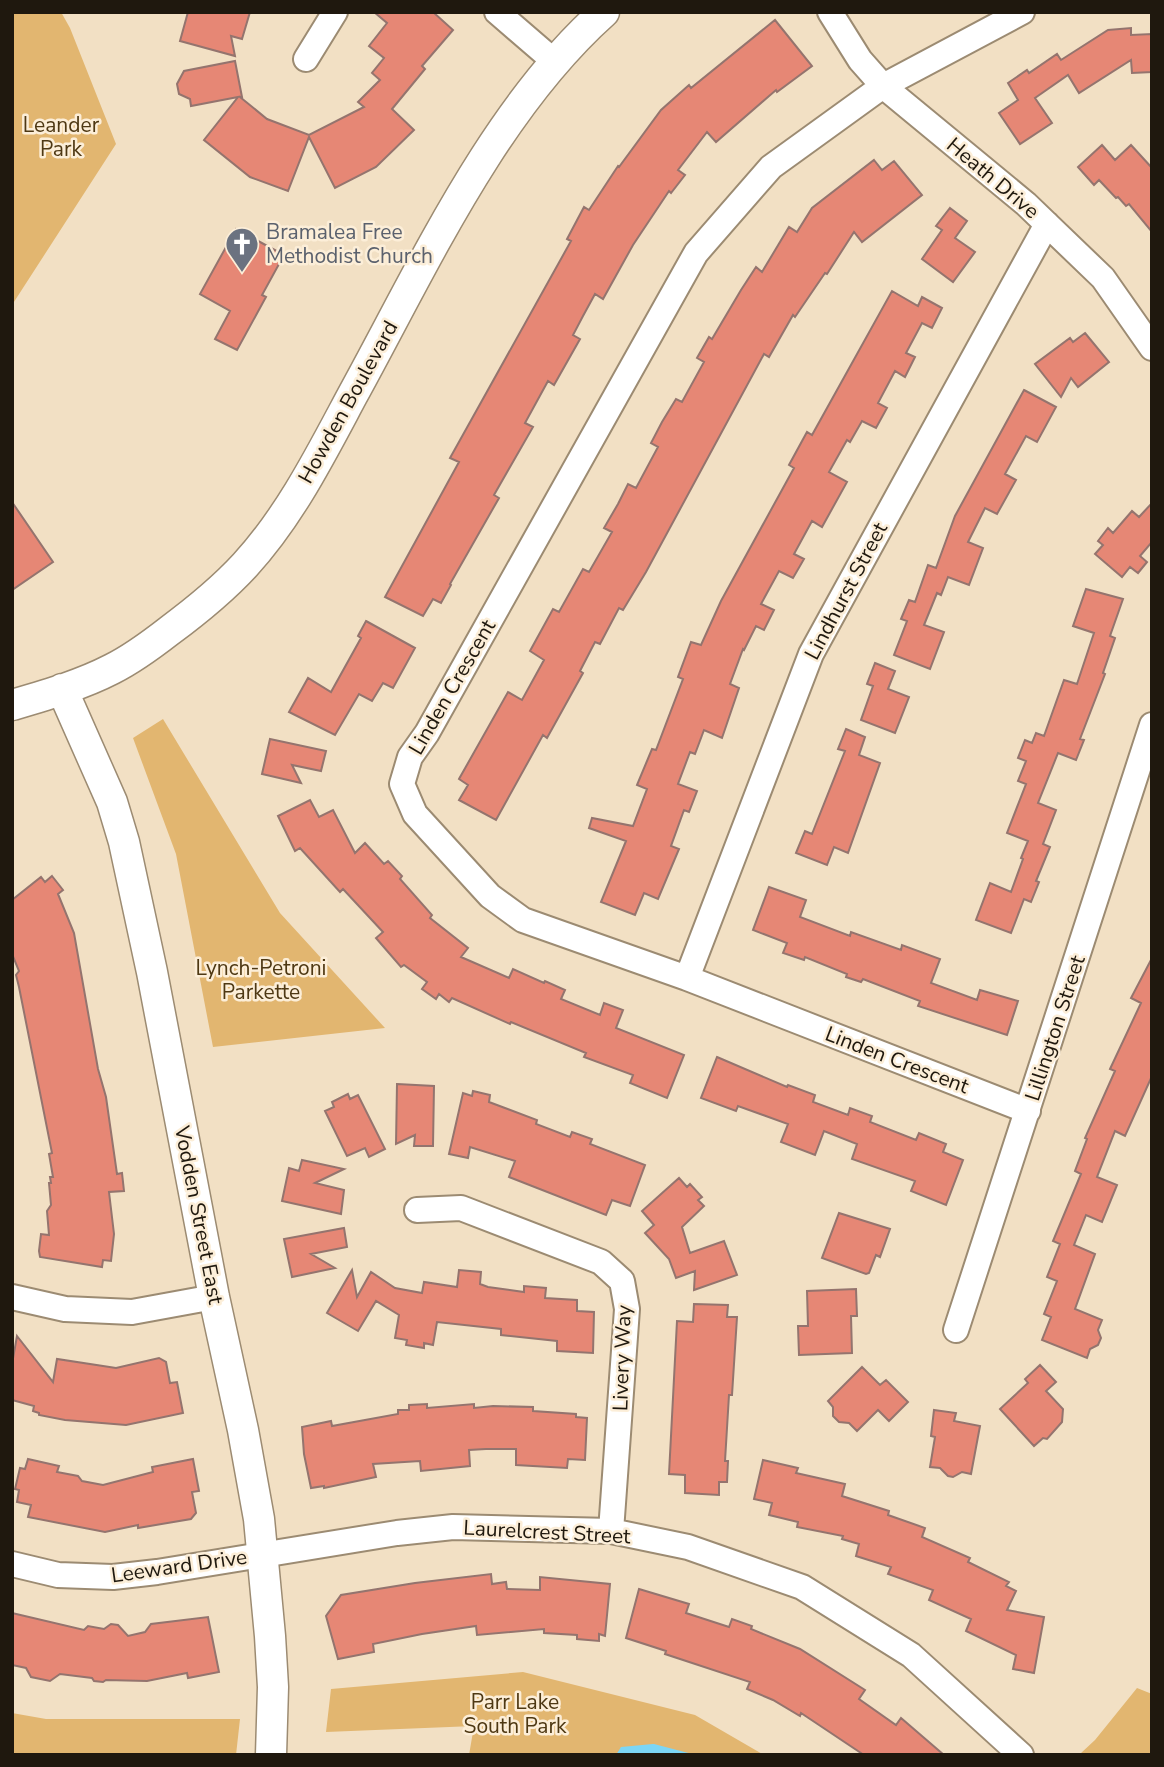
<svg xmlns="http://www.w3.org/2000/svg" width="1164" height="1767" font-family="'Nunito Sans',sans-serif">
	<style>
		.green { fill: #e2b670 }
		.water { fill: #7cd6f5 }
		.building { fill: #e68775; stroke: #94746e; stroke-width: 2 }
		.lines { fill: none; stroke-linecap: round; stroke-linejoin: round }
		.minor-casing { stroke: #9c8b72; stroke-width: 28 }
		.tertiary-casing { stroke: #9c8b72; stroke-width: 33 }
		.minor { stroke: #fff; stroke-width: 24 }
		.tertiary { stroke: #fff; stroke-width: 30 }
		.labels { text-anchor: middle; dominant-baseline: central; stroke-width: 5; stroke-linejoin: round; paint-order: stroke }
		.park-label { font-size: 21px; fill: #4e3813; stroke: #fceed8 }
		.street-label { font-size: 21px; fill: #1f180e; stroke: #fceed8 }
		.worship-label { font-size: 21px; fill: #5b616d; stroke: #fceed8; text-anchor: start }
	</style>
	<rect width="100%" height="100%" fill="#f2e0c4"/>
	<!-- green -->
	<path class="green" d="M12,12H61L70,28L116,144L12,305Z
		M163,719L280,913L385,1028L213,1047L176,854L133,738Z
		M523,1672L695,1715L764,1755H469L474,1726L326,1732L331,1689Z
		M1137,1688L1152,1694V1755H1084L1081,1753L1095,1740Z
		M12,1713L46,1719H240L236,1755H12Z"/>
	<!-- water -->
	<path class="water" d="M653,1744H654L696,1755H616L621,1747Z"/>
	<!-- building -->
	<path class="building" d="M188,12H250L242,39L231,36L235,56L180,41Z
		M374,12H433L453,30L422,66L425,69L392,109L414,130L376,167L335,188L309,137L288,191L250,177L204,140L238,97L191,106L190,99L179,94L177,84L184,71L235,61L242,97H240L267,119L309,135L364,107L358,102L380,80L372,73L384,58L369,46L387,23Z
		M775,20L812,66L777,92L776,90L716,142L707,132L678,170L685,175L671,193L669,191L633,245L603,299L595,294L583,316L573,335L580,339L554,385L548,381L525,423L533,427L494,495L499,498L450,584L451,585L441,603L433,599L423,616L385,597L459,462L450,458L571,241L567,239L584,207L589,210L618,166L619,167L661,110L689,85L691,88Z
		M1131,28V35L1152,34V72L1132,73L1131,60L1079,93L1068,75L1035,98L1052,123L1020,144L999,113L1018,100L1008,83L1027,70L1029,73L1057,54L1061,60L1108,30Z
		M1102,145L1115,160L1131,145L1152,168V232L1129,204L1126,206L1118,197L1116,198L1099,180L1094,185L1078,167Z
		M874,160L882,170L894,161L922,195L862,242L854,232L827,274L825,273L795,317L793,315L769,357L764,354L646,572L623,610L619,608L600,644L595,642L580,671L583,673L547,738L543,735L496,820L459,800L468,785L459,779L508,692L522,700L544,660L530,651L553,609L559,612L583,569L589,572L612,532L604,528L618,504L628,484L636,488L658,447L651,443L662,422L676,399L682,402L704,362L697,358L709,337L712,339L741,290L756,267L762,272L789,227L797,232L812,208Z
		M950,208L967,221L955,238L975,252L953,282L922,259L942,230L936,226Z
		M236,229L284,255L262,295L266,297L237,350L215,339L230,311L200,294Z
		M892,291L918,306L922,297L942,308L932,328L922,323L906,353L915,357L905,377L895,371L878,403L887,408L876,428L862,421L850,442L847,440L829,472L847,482L822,527L812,521L794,554L804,559L793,578L779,571L761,604L774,610L764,630L756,626L744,650L743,649L730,684L739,688L722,738L704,730L695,754L690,752L678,784L697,791L689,812L684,810L671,846L679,849L658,899L644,893L635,915L601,902L626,841L589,828L592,818L633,826L647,789L637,785L652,749L656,750L683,679L678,677L691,642L701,645L721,601L794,468L789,465L807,432L812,435Z
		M1085,333L1109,362L1078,387L1071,378L1061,397L1035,364L1070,338L1073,342Z
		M1024,390L1056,407L1037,442L1026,436L1005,474L1016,480L997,514L985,508L968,542L983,548L969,585L948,577L941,595L937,593L924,625L944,632L930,669L894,655L907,621L901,619L909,600L915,602L928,565L936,568L955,516Z
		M12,502L53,562L12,590Z
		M1152,503V542L1140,556L1147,562L1138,573L1130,567L1122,577L1095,554L1103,545L1098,541L1108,528L1113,533L1132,511L1139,517Z
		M1086,589L1123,599L1110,636L1115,638L1103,673L1105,674L1080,739L1084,740L1076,760L1058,753L1038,803L1056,810L1043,844L1050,847L1036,881L1039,882L1031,902L1024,899L1011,933L976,920L990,883L1011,892L1023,859L1021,858L1028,841L1007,833L1026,784L1018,781L1026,761L1018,758L1025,740L1032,743L1036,733L1044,736L1064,680L1077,684L1094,633L1073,626Z
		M366,621L415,648L393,688L383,683L372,701L359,694L335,735L289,712L308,678L331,692L361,638L358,636Z
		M875,663L895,671L888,689L909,697L895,733L861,720L873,686L867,684Z
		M846,729L865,737L859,755L880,763L848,853L834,847L827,865L796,853L805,831L812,834L845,751L838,749Z
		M270,739L326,751L321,771L292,765L301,783L262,774Z
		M310,800L319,817L333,810L355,853L365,843L384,864L388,861L402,876L400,879L432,915L430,918L468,948L461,957L509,978L513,969L544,983L545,981L565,990L561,999L600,1015L604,1003L623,1010L616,1028L684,1055L667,1098L630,1083L633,1075L584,1057L586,1053L511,1022L510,1024L452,998L449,1002L439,994L436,999L422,989L427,982L404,965L401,967L376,938L383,932L343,889L340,892L300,848L295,851L278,816Z
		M52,876L63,890L58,894L74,933L98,1069L106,1097L117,1174L122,1173L124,1191L109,1192L114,1234L111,1261L103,1260L102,1267L40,1257L39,1251L41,1234L49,1235L47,1211L51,1205L49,1183H51L50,1177H53L49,1154L52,1153L19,987L16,975L19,971L12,954V900L41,877L45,882Z
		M769,887L806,900L800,917L850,936L851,932L901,950L902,945L940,959L931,983L977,1000L980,990L1018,1001L1007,1035L918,1006L920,1001L863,979L861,982L846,977L847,974L805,957L804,960L783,953L787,943L753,930Z
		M1152,958V1076L1125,1136L1115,1131L1097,1177L1117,1185L1102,1222L1086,1215L1074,1245L1095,1254L1075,1309L1102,1320L1098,1330L1101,1338L1098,1345L1090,1349L1087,1358L1042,1340L1051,1317L1044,1314L1057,1281L1047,1277L1060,1244L1053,1241L1081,1174L1075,1171L1087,1139L1085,1138L1115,1071L1110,1069L1141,1003L1131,998Z
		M717,1057L787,1087L788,1085L815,1095L813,1102L848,1115L850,1108L872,1116L870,1122L916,1140L919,1133L946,1144L943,1152L963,1160L946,1205L911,1191L915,1181L852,1159L857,1144L824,1131L815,1155L781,1142L788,1124L738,1106L736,1111L701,1098Z
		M397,1084L434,1086L433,1146H414L415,1135L396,1144Z
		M473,1091L490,1095L489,1102L537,1120L536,1124L570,1137L572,1132L592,1139L590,1144L645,1165L630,1206L612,1200L606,1215L509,1177L515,1161L470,1147L468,1158L449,1154L463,1093L472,1096Z
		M348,1094L350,1099L358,1095L385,1149L369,1157L365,1148L347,1156L325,1111L334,1107L332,1102Z
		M302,1160L344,1169L315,1183L344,1190L341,1214L282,1201L289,1168L299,1171Z
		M679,1178L687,1187L690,1184L702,1197L698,1200L704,1206L682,1227L690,1253L724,1241L737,1275L694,1290L695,1271L676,1278L669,1259L645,1233L654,1225L642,1211Z
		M839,1213L890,1229L880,1257L876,1255L869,1273L866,1274L822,1258Z
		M344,1228L347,1247L311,1254L335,1268L292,1277L284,1239Z
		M352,1270L357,1297L371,1272L395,1288L422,1293L424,1282L457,1287L459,1270L481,1272L480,1284L488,1287L524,1292V1286L546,1288L545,1298L577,1300V1311L594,1312L593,1353L557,1351V1341L501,1335V1329L437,1322L433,1345L424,1343V1348L406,1345L407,1340L395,1338L399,1315L376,1301L358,1331L327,1313Z
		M856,1289L857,1316H851L852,1353L799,1355L798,1326H808L807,1291Z
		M694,1304L728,1305L727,1317H737L732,1395H729L725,1461H728L727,1482H719V1495L685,1493V1475L669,1474L677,1321L693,1322Z
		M17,1336L53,1382L57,1359L116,1368L159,1358L166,1362L170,1383L177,1382L183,1413L126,1425L65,1420L39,1415V1413L33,1411L34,1406L12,1400V1364Z
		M1040,1365L1056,1382L1046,1391L1063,1409L1062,1422L1047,1439L1043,1438L1034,1446L1000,1409L1028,1383L1025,1379Z
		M862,1367L880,1385L886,1380L908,1402L889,1421L878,1410L857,1431L849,1423L839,1422L833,1416V1407L828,1401Z
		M427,1404V1408L474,1404V1408L493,1406L533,1407V1411L576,1414V1417L587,1418L585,1460L568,1459L567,1468L516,1465V1449H486L469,1450L470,1466L421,1471L420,1461L373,1464L376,1477L324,1488V1486L311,1488L304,1454L302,1427L331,1421L332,1426L398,1414V1410H409V1405Z
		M934,1410L956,1413L954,1421L980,1426L971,1474L962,1472L953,1477L948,1476L940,1468L930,1467L935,1437L931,1436Z
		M28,1459L59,1466L57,1472L78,1476L82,1481L103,1485L153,1472L152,1467L193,1459L199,1491L192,1492L196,1513L191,1519L138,1528V1525L105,1532L28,1517L31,1505L17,1502L19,1490L15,1489L20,1468L25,1469Z
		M763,1460L798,1468L796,1473L845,1484L842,1496L889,1511L888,1515L925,1528L922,1537L970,1558L968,1562L1009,1582L1006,1586L1016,1591L1007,1610L1044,1617L1034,1673L1013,1669L1016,1655L966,1631L971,1619L929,1600L933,1590L888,1574L891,1567L856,1556L859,1544L842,1539L843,1536L797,1527L798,1522L769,1515L772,1503L754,1499Z
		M491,1574L492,1584L506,1582L507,1589L540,1590V1577L610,1584L605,1636L599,1634V1641L577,1639V1635L544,1633V1629L477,1635L476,1626L422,1634L373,1644L374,1652L338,1659L326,1616L341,1595L415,1583Z
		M639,1589L689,1604L686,1613L729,1627L732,1619L752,1626L751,1629L800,1649L865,1690L859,1699L896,1725L901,1718L944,1755H864L801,1713L800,1716L773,1700L747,1689L750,1682L665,1654L666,1651L626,1638Z
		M12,1613L84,1630L88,1626L104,1629L111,1624L118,1625L128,1636L145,1632L151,1624L208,1617L219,1672L188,1678L187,1673L147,1681L106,1680L103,1682L94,1681L92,1678L60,1674L50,1681L31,1677L26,1668L12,1665Z"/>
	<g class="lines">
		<defs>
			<path id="minor" d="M497,12L555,62
				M830,12L860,60L883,86L1026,204L1103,278L1152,348
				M1022,12L883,86L771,167L696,253L427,733L410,757L402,784L415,814L490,896L523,920L687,978L1028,1111
				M306,59L335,12
				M687,978L811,654L1047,224
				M417,1210L461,1208L601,1262L622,1281L627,1309L611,1531
				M12,1297L65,1309L132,1312L214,1297
				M956,1330L1152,725
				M12,1564L58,1575L113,1577L157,1572L397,1533L453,1527L611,1531L688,1547L802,1587L911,1655L1021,1755"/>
			<path id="tertiary" d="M62,689L112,802L124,842L152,972L214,1297L243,1430L259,1519L270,1636L273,1687L271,1755
				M12,705C46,695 81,685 112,669C132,659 151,645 169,631C196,611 222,590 245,565C290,516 321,454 352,396C423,267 493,111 604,12"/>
		</defs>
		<!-- minor casing -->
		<use href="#minor" class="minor-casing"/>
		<!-- tertiary casing -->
		<use href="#tertiary" class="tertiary-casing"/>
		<!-- minor -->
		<use href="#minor" class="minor"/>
		<!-- tertiary -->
		<use href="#tertiary" class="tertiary"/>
	</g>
	<!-- icons -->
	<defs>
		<symbol id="church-pin" viewBox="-11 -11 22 30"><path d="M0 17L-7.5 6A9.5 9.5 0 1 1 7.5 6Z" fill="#6b7280" stroke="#fceed8"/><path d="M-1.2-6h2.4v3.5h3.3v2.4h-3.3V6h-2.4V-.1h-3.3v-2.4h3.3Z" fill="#fff"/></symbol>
	</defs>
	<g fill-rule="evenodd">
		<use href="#church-pin" x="223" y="225" width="38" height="52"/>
	</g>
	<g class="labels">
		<!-- park labels -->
		<g class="park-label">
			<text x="61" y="125">Leander<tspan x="61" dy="24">Park</tspan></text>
			<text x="261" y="968">Lynch-Petroni<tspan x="261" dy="24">Parkette</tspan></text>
			<text x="515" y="1702">Parr Lake<tspan x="515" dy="24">South Park</tspan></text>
		</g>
		<!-- street labels -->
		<g class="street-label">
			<text transform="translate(993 178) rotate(40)">Heath Drive</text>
			<text transform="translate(348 402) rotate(-61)">Howden Boulevard</text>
			<text transform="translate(846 591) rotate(-62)">Lindhurst Street</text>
			<text transform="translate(452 687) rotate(-60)">Linden Crescent</text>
			<text transform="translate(1055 1028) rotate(-72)">Lillington Street</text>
			<text transform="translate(897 1060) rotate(21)">Linden Crescent</text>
			<text transform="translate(199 1215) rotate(79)">Vodden Street East</text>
			<text transform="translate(622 1358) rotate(-88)">Livery Way</text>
			<text transform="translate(547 1532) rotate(3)">Laurelcrest Street</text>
			<text transform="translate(179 1566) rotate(-8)">Leeward Drive</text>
		</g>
		<!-- worship labels -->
		<g class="worship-label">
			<text x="266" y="232">Bramalea Free<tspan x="266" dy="24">Methodist Church</tspan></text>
		</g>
	</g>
	<!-- border -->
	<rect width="1164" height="1767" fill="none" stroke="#1f180e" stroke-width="28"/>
</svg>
